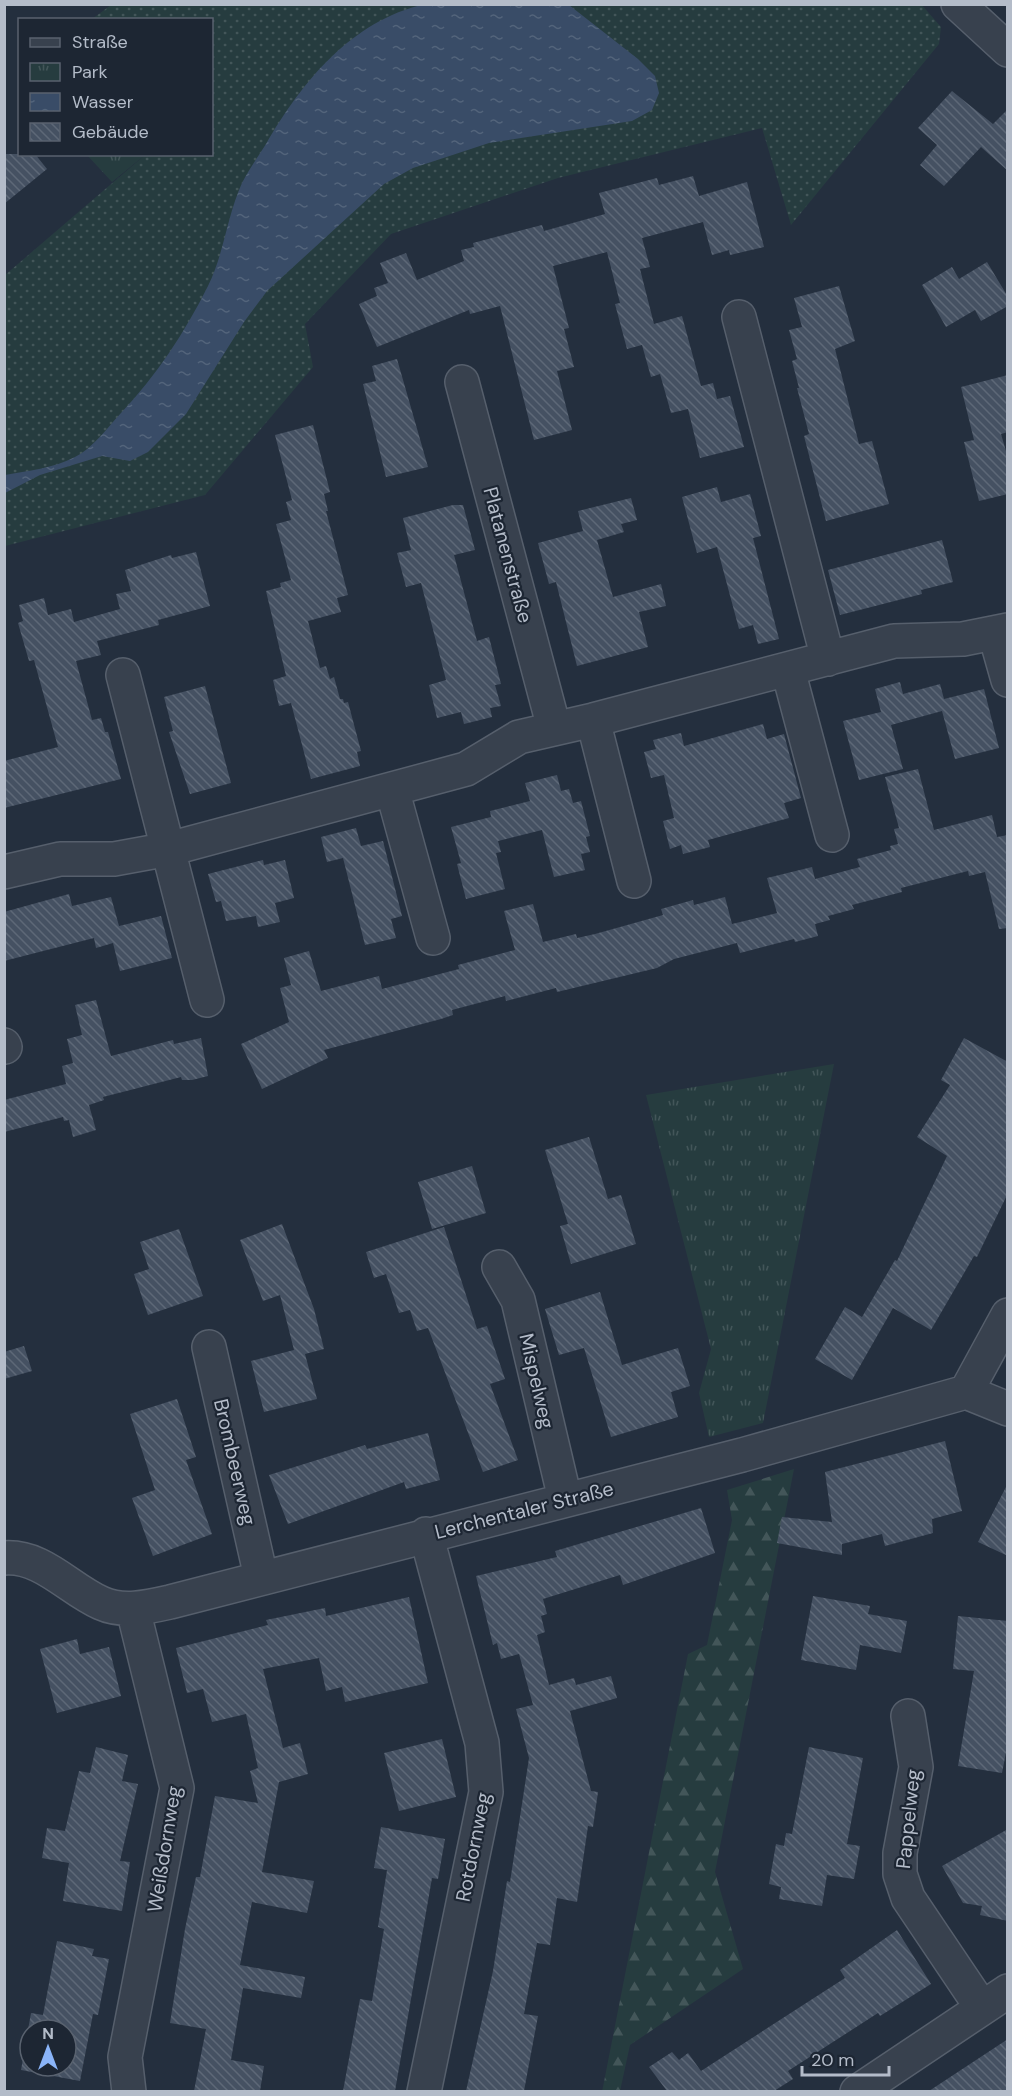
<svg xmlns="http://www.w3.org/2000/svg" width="1012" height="2096" font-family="'DM Sans',sans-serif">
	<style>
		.grass { fill: url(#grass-dots) }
		.forest { fill: url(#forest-firs) }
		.park { fill: url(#park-tufts) }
		.water { fill: url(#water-ripples) }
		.building { fill: url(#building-back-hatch); fill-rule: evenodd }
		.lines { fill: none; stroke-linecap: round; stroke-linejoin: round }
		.minor-casing { stroke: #565f6c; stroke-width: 36 }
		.minor { stroke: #38414e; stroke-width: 33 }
		.labels { text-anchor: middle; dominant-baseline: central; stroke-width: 4.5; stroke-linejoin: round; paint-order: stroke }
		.street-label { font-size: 20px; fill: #b4bcc9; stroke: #1d2633 }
	</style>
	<defs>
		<pattern id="grass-dots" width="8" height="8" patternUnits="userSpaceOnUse" patternTransform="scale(1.5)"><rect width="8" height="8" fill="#263c3f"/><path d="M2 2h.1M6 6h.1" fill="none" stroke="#435659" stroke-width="1.8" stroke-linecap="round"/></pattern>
		<pattern id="forest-firs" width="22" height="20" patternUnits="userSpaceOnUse" patternTransform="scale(1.5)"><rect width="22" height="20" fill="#263c3f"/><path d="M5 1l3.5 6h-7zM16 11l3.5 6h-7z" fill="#435659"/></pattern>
		<pattern id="park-tufts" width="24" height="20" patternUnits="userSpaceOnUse" patternTransform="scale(1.5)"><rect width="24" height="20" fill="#263c3f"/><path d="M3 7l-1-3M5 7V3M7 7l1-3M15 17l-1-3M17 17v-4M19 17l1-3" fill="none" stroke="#435659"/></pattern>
		<pattern id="water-ripples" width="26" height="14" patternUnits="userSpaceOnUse" patternTransform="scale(1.5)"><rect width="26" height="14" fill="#394c67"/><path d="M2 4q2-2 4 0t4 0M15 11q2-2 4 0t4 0" fill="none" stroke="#53647b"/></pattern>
		<pattern id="building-back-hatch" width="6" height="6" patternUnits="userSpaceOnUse" patternTransform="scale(1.5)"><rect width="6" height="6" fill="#455162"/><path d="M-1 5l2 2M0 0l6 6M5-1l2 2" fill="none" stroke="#5d6877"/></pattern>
	</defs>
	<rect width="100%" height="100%" fill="#242f3e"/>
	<!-- grass -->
	<path class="grass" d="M921,4L941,27L939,44L791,225L762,128L558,178L391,234L305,324L313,367L205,495L5,546V275L145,155L212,154V20L92,19L111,5Z"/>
	<!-- forest -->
	<path class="forest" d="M794,1469L715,1872L743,1969L630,2045L620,2091L602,2092L688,1654L707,1645L732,1520L727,1490Z"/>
	<!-- park -->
	<path class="park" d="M87,155H145L112,182Z
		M834,1064L763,1423L709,1437L699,1393L711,1349L646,1095Z"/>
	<!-- water -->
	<path class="water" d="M425,4L569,5L638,59L655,76L659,93L652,110L632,121L489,143L413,168L384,184L267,291L244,322L186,414L148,452L130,461L102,456L40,475L5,493V475C27,471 54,468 75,457C93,448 107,428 121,413C156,376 185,332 208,286C224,254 227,216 242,183C249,169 258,157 266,144C302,82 351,21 425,4Z"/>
	<!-- building -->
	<path class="building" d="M952,91L993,124L1008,109V171L981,147L944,186L920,165L937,145L918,128Z
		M4,154H35L47,169L4,204Z
		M693,176L699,196L747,182L764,247L730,255L729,250L712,255L703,222L642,238L650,267L640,269L654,324L682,316L701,386L713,383L717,399L730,396L744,447L700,458L688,409L671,413L660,374L651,377L642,345L627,349L615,304L620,303L607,252L553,266L569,328L564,329L574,367L557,371L572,430L534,440L500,306L470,314L469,310L377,347L359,304L377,296L374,288L388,283L380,263L406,253L417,280L464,261L461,250L474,247L473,243L542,225L544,231L605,214L599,193L657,178L659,185Z
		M987,262L1008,297V306L981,321L975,310L946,327L922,285L952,267L959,279Z
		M839,286L855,341L835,349L859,444L872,441L889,504L826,521L804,436L809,434L797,388H799L792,361L797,359L789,330L802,327L794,298Z
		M397,359L428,467L386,477L363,384L376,381L372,366Z
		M1008,375V432L1001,434L1008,458V494L979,501L964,442L974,440L961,387Z
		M313,425L330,492L324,494L328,511H326L348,595L337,598L341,612L308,621L320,668L326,666L330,679L334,677L340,699H343L344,703L348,702L361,751L357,752L360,766L311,779L291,703L279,706L273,680L286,676L266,591L281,587L280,583L291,580L276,524L291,520L286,502L292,500L275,435Z
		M717,487L721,502L750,494L761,536L753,538L779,639L758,644L753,625L739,629L717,547L697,553L682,497Z
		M631,498L637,520L621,524L624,532L597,540L613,597L661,584L666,606L639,612L648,647L577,666L556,582L549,584L538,543L583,531L578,511Z
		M453,505H463L475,550L454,555L477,641L489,637L501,684L495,685L501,706L490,708L492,717L464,724L461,712L437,718L429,685L446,680L421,583L406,587L397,553L411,550L403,518Z
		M942,540L953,582L921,590L922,594L840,615L828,570Z
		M196,552L210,606L158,620L159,625L97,641L101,655L76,661L92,720L101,718L105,732H108L121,779L4,808V761L58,747L34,660L29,661L18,623L23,621L19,605L44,598L48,615L71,609L74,622L120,609L116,594L131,591L125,570L171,555L172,558Z
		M900,682L903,694L940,684L944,699L984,689L999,748L955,759L942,711L891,725L903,769L859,780L843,721L881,712L875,689Z
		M205,686L231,783L190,794L169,732L173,731L164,697Z
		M763,724L767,739L784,734L801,798L784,803L789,818L708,840L710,847L683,854L681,845L670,849L663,821L674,818L664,775L651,778L644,752L656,749L653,740L681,733L684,746Z
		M918,769L934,830L992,815L997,837L1008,835V928L999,929L985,872L969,876L968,871L901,888L902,892L852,905L854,909L828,916L830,920L815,924L818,936L795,942L794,939L740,953L737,943L674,959L657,968L557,992L556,988L506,1001L505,996L452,1010L453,1015L441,1019L324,1050L328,1058L262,1089L241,1044L289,1022L280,988L291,985L284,958L309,951L321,991L379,976L382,989L459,969L458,965L515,950L504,911L533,904L543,942L576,934L577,938L595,934L663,915L661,909L693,900L694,905L725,897L732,924L777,913L767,878L812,867L815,879L860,867L857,859L891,850L890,846L898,844L894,829L899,828L885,777Z
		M557,775L561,791L569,789L573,803L581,801L590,836L586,837L590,852L581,854L585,870L554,877L542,830L498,841L501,852L496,853L505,889L466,899L457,864L461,863L451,827L491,817L490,811L530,801L525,783Z
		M356,828L361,846L383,841L402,916L391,919L396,938L365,945L343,858L327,862L321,837Z
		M263,860L264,865L285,860L294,898L275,903L280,922L258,927L256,916L226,921L221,901L216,902L208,874Z
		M69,894L72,906L111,897L119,926L161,916L172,958L120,971L113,943L96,948L94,938L4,961V912Z
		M96,1000L111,1056L173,1040L174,1044L201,1038L208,1076L192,1080H182L181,1077L103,1097L104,1100L89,1105L96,1130L73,1137L69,1120L64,1121L63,1117L4,1132V1100L66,1084L62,1066L73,1063L67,1039L82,1035L75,1005Z
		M964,1038L1008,1062V1193L977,1257L974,1256L931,1330L893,1308L852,1380L815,1359L845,1307L862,1317L895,1260L897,1261L947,1156L917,1137L950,1085L941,1080Z
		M589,1137L608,1199L621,1195L636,1244L571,1264L560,1226L568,1224L545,1150Z
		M472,1166L486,1213L432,1229L418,1182Z
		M282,1224L314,1309L324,1349L305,1354L317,1399L264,1412L251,1361L294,1350L280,1295L263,1301L240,1240Z
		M444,1227L477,1329L487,1326L505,1379L490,1384L518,1460L483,1472L428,1328L417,1331L410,1310L399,1313L386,1274L374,1278L366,1252Z
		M179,1229L203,1296L148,1315L134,1274L149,1269L140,1242Z
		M600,1292L622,1365L678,1348L690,1386L671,1392L678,1417L611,1437L584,1348L559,1355L545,1309Z
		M24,1346L32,1371L4,1379V1352Z
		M177,1399L196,1457L186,1460L212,1534L153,1556L132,1498L155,1490L130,1414Z
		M428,1433L440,1480L406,1489L404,1482L288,1524L269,1475L365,1445L367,1449Z
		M945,1441L962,1511L932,1519L933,1533L885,1546L882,1534L842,1544V1555L777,1543L782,1517L832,1522L825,1472Z
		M1008,1483V1556L978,1542Z
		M701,1508L715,1553L623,1585L620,1575L543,1599L547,1614L541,1616L545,1632L537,1635L549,1685L574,1678L576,1685L611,1676L617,1698L570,1711L591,1791L598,1792L593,1827L588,1826L577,1902L557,1898L550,1945L537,1943L524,2014L538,2016L524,2091H466L493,1971L507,1881L510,1882L529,1758L516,1709L533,1705L519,1654L501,1659L497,1643L493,1645L476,1576L557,1557L555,1551Z
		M813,1596L870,1606L868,1614L907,1621L901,1653L860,1645L856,1670L801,1660Z
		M409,1597L428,1683L345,1702L342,1687L326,1691L319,1658L263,1669L283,1748L300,1743L308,1774L279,1782L262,1872L314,1881L307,1913L252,1902L240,1965L305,1977L301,1998L243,1988L231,2060L264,2066L260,2091H194L206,2029L170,2023L185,1929L196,1877H200L215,1796L258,1803L250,1771L258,1768L246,1714L212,1722L203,1689L187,1693L176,1648L268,1625L266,1620L325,1608L326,1616Z
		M958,1616L1008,1621V1742L1002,1773L958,1766L974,1671L953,1669Z
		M77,1639L80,1654L109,1647L121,1696L57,1713L40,1649Z
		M442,1739L456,1797L399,1811L384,1753Z
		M96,1747L128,1755L122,1781L138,1784L120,1861L130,1862L122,1911L63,1901L69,1863L42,1858L47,1828L65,1831L79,1771L90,1773Z
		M809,1747L863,1758L847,1844L860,1846L854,1879L827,1875L822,1906L779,1899L781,1887L769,1884L776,1844L784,1846L786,1833L792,1834Z
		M381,1827L445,1839L438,1879L432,1878L395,2091H343L360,1999L372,2001L384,1929L378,1927L387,1870L374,1868Z
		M1008,1829V1921L980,1915L982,1906L963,1903L942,1866Z
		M897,1930L931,1984L880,2016L878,2013L788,2071L793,2079L774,2091H667L649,2067L672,2052L679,2060L688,2053L701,2071L845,1978L840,1970Z
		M57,1941L94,1949L92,1956L109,1959L98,2015L93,2014L80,2081L21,2070L31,2013L43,2015ZM30,2030H66V2066H30Z
		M1008,2039V2091H929Z"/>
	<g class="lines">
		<defs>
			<path id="minor" d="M958,4L1008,50
				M739,317L828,659
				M462,382L554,728
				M995,634L1008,680
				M788,670L832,835
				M123,675L207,1000
				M593,720L634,881
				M392,789L433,938
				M4,872L60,859H114L169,849L466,769L519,737L593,720L894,641L963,639L1008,630
				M4,1045L5,1047
				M499,1267L518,1300L565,1499
				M209,1347L261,1577
				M966,1392L1008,1409
				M4,1558C42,1555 69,1589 101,1603C123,1613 148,1607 170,1602L742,1455L966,1392L1008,1315
				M908,1716L916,1767L900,1853V1874L908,1898L982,2008
				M129,2092L125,2057L177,1788L133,1609
				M424,2092L486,1792L482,1743L426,1534
				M857,2092L1008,1991"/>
		</defs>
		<!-- minor casing -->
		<use href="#minor" class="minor-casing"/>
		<!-- minor -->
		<use href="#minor" class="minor"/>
	</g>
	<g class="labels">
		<!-- street labels -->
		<g class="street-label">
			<text transform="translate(508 555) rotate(75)">Platanenstraße</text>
			<text transform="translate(537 1381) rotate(77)">Mispelweg</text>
			<text transform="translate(235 1462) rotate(77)">Brombeerweg</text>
			<text transform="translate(524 1510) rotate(-14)">Lerchentaler Straße</text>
			<text transform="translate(908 1819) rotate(-84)">Pappelweg</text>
			<text transform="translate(473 1847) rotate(-79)">Rotdornweg</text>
			<text transform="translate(164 1849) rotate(-81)">Weißdornweg</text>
		</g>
	</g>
	<!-- border -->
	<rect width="1012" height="2096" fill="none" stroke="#b4bcc9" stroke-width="12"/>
	<!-- legend -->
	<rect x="18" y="18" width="195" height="138" fill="#1d2633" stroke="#59626f" stroke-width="1.5"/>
	<rect x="30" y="38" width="30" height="9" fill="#38414e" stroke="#59626f" stroke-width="1.5"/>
	<text x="72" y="48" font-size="18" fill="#b4bcc9">Straße</text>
	<rect x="30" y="63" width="30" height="18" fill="url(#park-tufts)" stroke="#59626f" stroke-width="1.5"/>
	<text x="72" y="78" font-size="18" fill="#b4bcc9">Park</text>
	<rect x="30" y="93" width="30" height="18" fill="url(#water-ripples)" stroke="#59626f" stroke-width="1.5"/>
	<text x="72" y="108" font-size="18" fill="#b4bcc9">Wasser</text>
	<rect x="30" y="123" width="30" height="18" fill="url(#building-back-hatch)" stroke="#59626f" stroke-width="1.5"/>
	<text x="72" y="138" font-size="18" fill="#b4bcc9">Gebäude</text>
	<!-- north arrow -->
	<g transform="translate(48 2048)"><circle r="28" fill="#1d2633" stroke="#59626f" stroke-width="1.5"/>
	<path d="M0-4.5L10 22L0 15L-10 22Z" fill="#8ab4f8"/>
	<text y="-9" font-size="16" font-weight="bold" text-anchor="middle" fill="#b4bcc9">N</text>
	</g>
	<!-- scale -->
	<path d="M802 2066v9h87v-9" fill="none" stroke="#b4bcc9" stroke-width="3"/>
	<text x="811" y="2066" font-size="18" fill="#b4bcc9" stroke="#1d2633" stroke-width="4.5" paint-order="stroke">20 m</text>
</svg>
